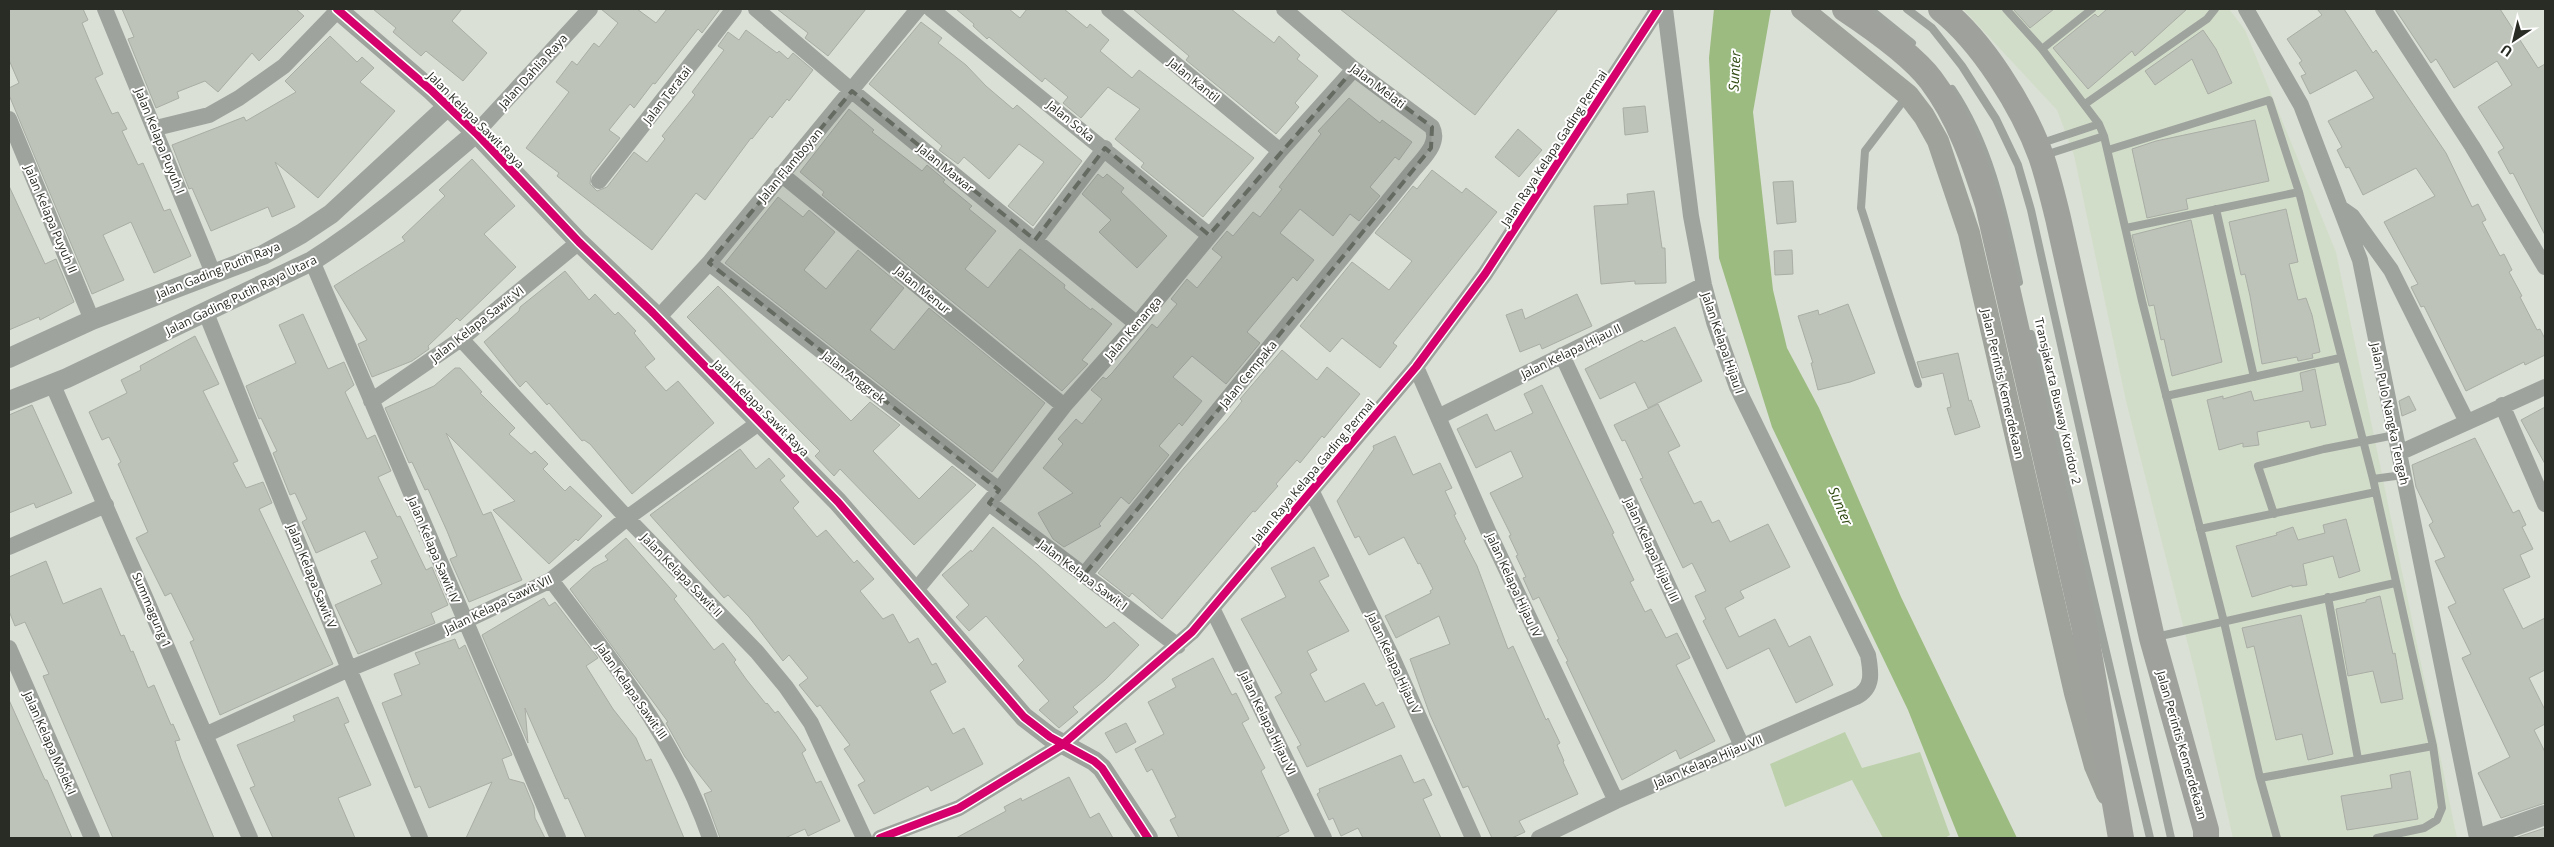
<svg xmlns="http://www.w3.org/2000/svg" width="2554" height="847" font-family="'Open Sans',sans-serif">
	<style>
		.built { fill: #d2ddc9 }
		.green { fill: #bcd0ab }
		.water { fill: #9cbb80 }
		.building { fill: #bec3ba; stroke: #a9ada5 }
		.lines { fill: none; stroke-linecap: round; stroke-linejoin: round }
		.service { stroke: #9fa39e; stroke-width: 8 }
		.minor { stroke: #9fa39e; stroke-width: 16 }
		.tertiary { stroke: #9fa39e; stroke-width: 20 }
		.secondary { stroke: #9ea29b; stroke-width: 22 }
		.trunk { stroke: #9fa29c; stroke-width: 26 }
		.cycleway-casing { stroke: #fff; stroke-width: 11 }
		.cycleway { stroke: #d6006c; stroke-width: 8 }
		.marked { fill: #666b62; fill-opacity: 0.2; stroke: #666b62; stroke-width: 4; stroke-dasharray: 10 6; stroke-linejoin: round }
		.labels { text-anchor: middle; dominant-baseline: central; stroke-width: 4; stroke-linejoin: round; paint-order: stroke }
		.street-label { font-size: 12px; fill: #282c24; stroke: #fff }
		.water-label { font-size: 14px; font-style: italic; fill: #304a12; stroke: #fff }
	</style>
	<rect width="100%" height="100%" fill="#dae0d5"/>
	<!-- built -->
	<path class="built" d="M1963,9H2229L2245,30L2336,252L2457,838H2233L2197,680L2126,401L2074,155L2057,110Z"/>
	<!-- green -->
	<path class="green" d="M1845,732L1862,768L1920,752L1950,835L1945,838H1883L1852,780L1785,807L1770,764Z"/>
	<!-- water -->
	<path class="water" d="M1714,9H1771L1753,112L1773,290L1787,348L1819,408L1901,597L2017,838H1959L1908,710L1772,427L1719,258L1709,58Z"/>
	<!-- building -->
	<path class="building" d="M9,9H83L88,20L82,23L103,74L95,78L112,114L118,112L127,129L122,131L138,165L143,163L164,211L170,209L191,256L154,273L131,222L103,235L124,280L92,294L9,95V88L19,83L9,60Z
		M122,9H296L304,16L259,61L252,53L218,92L205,81L177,92L179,98L156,108L128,39L134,37Z
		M373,9H462L452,21L487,53L463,81L426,51L421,56L393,32L396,28Z
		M601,9H637L656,23L667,9H720L702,33L698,29L655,84L653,83L634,108L630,104L609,130L620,138L591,175L590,184L597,191L607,187L634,152L647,162L665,139L662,136L695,95L692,92L724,50L718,46L728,32L739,40L746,30L777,53L779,51L788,59L793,53L813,70L789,101L787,99L772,118L770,116L752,139L751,138L705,200L696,193L652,250L557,176L559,173L526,148L569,92L556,82L572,61L577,65L594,43L599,47L618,23Z
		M777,9H866L828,56L805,38L808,33Z
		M956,9H1009L1020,18L1027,9H1064L1087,28L1090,24L1109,40L1100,51L1132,78L1139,70L1254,158L1203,217L1141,167L1144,163L1115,139L1140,109L1108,87L1081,118L1063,103L1068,97L1045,78L1042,82L989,37L987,39L973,26L974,24Z
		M1133,9H1231L1274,43L1279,36L1300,55L1297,59L1318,76L1295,103L1299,107L1276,134L1186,60L1189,56Z
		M1340,9H1558L1475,115Z
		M2013,9H2054L2030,28Z
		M2107,9H2187L2135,56L2132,51L2088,89L2053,48L2095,14L2098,17Z
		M2317,9H2344L2373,53L2376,50L2446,153L2472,207L2478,204L2486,220L2482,222L2500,256L2504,254L2512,270L2509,272L2522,296L2520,297L2537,330L2540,329L2545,339V355L2525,365L2524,362L2466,391L2424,306L2421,307L2411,287L2418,284L2384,222L2435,196L2416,168L2363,195L2349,167L2346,168L2337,150L2342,147L2328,121L2374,98L2356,70L2310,94L2301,76L2306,74L2299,63L2302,61L2287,39L2322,15Z
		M2395,9H2500L2538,68L2545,64V235L2513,173L2510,174L2498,152L2504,148L2478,107L2512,85L2497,61L2454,88L2436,59L2431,63Z
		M921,22L942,38L938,43L966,65L986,86L1013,109L1017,105L1082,161L1033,226L1008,206L1044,162L1019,144L989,179L964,157L958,164L939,150L942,146L869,84Z
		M2203,30L2216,49L2232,83L2208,94L2192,59L2155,85L2145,71Z
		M330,36L357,62L362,57L374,68L360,82L395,111L318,198L275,162L295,207L272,217L268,207L211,231L192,188L189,189L172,145L244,117L246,121L296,92L285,81Z
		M1349,98L1380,123L1382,120L1412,142L1399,160L1395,157L1370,187L1380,196L1359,221L1350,214L1333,236L1300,209L1280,233L1314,260L1297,281L1293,277L1247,332L1260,343L1226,384L1192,356L1173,377L1202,401L1182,426L1179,423L1159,446L1169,455L1129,504L1121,497L1099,524L1101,526L1064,547L1053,539L1038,513L1073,493L1043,468L1063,444L1058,439L1076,419L1082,424L1102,399L1091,390L1103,377L1106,379L1112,373L1152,324L1157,328L1177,304L1171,299L1187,279L1197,288L1222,257L1212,249L1227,231L1233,236L1253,212L1260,217L1282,189L1279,187L1321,134L1318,131Z
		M1645,106L1648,132L1625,135L1623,108Z
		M849,109L874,130L872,132L922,171L927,165L945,180L943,182L972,206L969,209L996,231L965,269L988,288L1020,249L1065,285L1064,288L1091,310L1092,308L1112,324L1082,360L1088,364L1062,391L822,195L824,192L800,172Z
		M2255,120L2269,181L2186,199L2188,209L2147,218L2132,149L2156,141Z
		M1518,129L1542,150L1519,177L1495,157Z
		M472,159L515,206L484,234L516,267L460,321L457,318L428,346L429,349L412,361L372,377L358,344L367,340L334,286L405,241L402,237L445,196L439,190Z
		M1432,170L1462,193L1466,188L1497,212L1393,343L1397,346L1380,368L1342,338L1330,352L1300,326L1352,262L1389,290L1412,261L1375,233L1413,186L1417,189Z
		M1098,174L1103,178L1107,174L1124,188L1121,192L1167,236L1137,268L1099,232L1111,220L1082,194Z
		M1793,181L1796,222L1777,224L1773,182Z
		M9,186L45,264L56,259L74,302L40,320L39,317L9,330Z
		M1654,191L1662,248H1665L1666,283L1635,284V281L1601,284L1594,206L1628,204L1627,194Z
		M778,197L803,217L809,210L835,232L804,270L826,289L858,250L904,288L870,330L894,350L929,308L1045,403L992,472L725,263Z
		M2286,209L2298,262L2289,264L2298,300L2306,298L2312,315L2320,352L2312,354L2313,358L2298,361L2297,357L2262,364L2250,296L2245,274L2241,275L2229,222Z
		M2191,220L2222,362L2172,376L2164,339L2161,340L2154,305L2149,306L2132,235Z
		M1792,250L1793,274L1775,275L1774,251Z
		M565,271L589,300L595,294L615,315L618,312L636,331L634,333L655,359L645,367L666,391L678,381L714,423L632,494L590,444L584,440L582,441L549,403L547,405L526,381L520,387L484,342L519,311L520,307Z
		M718,286L851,421L870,402L900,425L873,451L919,499L952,466L976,485L914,545L840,469L834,476L815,456L820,451L687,317Z
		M1577,294L1592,326L1542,349L1540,344L1520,352L1506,315L1522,309L1525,319Z
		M1848,304L1875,373L1850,382L1818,390L1811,363H1813L1798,316L1818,310L1819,315Z
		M303,314L328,369L344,362L354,385L345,392L367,439L375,435L391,471L378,477L397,517L400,516L426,570L432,567L448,605L431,613L435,623L358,654L335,605L382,584L371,561L378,558L365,531L316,553L302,522L307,519L295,493L290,495L273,453L277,451L261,418L259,419L246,386L296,363L279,325Z
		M1675,327L1702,381L1648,408L1635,382L1600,399L1585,369L1642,340L1644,342Z
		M195,336L219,384L203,391L238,461L233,463L246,488L263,482L272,503L259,509L333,664L220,715L190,642L194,640L171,593L165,596L136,538L148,532L118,464L121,462L109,437L102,440L89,412L127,393L121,380L141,370L140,366Z
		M1282,350L1317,380L1327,367L1360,394L1324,438L1322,436L1300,463L1297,460L1276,484L1278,486L1255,512L1253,511L1162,619L1132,593L1129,597L1098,573L1184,468L1227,420L1242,401L1240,399Z
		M1958,353L1969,401L1971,400L1980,427L1955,435L1947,408L1951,407L1943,373L1922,378L1917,362Z
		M455,368H460L482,392L480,393L515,428L509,434L531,454L535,451L548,464L543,469L565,491L570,486L602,516L578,541L576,539L549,564L493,510L515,501L446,433L483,515L491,512L522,580L469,602L450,559L457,556L447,531L428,489L425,490L412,462L409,463L385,408L434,386Z
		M2315,369L2326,425L2311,428L2309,421L2257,432L2259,445L2243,447V443L2219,450L2207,400L2223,396V399L2251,391L2254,401L2303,391L2300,373Z
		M1542,385L1614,533L1612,534L1634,580L1630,582L1645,612L1651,609L1666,638L1677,633L1690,658L1676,665L1715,741L1680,759L1676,750L1622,780L1566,662L1568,661L1557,640L1559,639L1539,597L1533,600L1523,578L1526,577L1516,556L1518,555L1509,536L1511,535L1490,493L1523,477L1511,451L1476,468L1457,429L1487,414L1495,431L1533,413L1524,394Z
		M2409,396L2416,410L2402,416L2399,401Z
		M1658,404L1680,446L1668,452L1694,504L1701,501L1712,523L1719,520L1730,542L1768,524L1790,567L1740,591L1744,598L1725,608L1739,637L1775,619L1789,647L1810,636L1833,685L1796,703L1769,648L1727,669L1703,621L1706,619L1695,596L1706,591L1692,563L1683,568L1640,479L1643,478L1625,440L1622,441L1614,425Z
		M32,405L72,493L36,508L34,503L9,513V415Z
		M2545,407V464L2521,420Z
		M1395,436L1413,475L1440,463L1452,488L1445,491L1456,514L1454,515L1466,539L1464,541L1477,566L1508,649L1513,646L1546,720L1548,718L1560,743L1557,745L1564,761L1563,762L1578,794L1519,821L1525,832L1512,838H1492L1468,786L1463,788L1430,715L1410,659L1450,644L1439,616L1396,638L1385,616L1431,593L1430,591L1433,589L1420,563L1418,564L1404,537L1369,555L1359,536L1355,538L1337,501L1374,449L1373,446Z
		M2475,438L2513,513L2519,510L2526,525L2522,527L2533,549L2520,555L2530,577L2503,589L2523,629L2545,618V670L2529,678L2545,710V724L2534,730L2545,752V803L2501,818L2478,773L2510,757L2462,658L2471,654L2448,607L2456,603L2435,561L2445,557L2429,525L2433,522L2416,487L2412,465Z
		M740,449L756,469L769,458L785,476L780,480L799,502L793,508L817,537L826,530L854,563L857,560L874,579L860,591L883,619L893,614L909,643L918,638L932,665L936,663L946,682L930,691L953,734L964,728L983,764L931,791L928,786L874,814L858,785L865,781L844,749L850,745L820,705L817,707L799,685L808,678L789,655L783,661L749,617L728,595L724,598L650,515Z
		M2346,519L2360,571L2339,578L2333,556L2303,564L2307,585L2292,587V585L2252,597L2236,546L2277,535L2276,533L2293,527L2298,540L2325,533L2323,525Z
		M993,527L1037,564L1106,628L1114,622L1139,645L1105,680L1073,707L1078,712L1059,728L1039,710L1049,701L1018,666L1024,660L986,616L969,631L956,617L969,605L942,575L971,550L972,552Z
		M626,538L677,596L674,599L714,650L723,643L736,660L734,662L746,679L766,704L767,703L775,713L778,711L797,736L806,750L802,753L816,783L821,781L840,821L808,836L805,829L785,838H720L704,794L712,791L685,757L666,723L668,722L570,589L593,568L608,560L605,556Z
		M1314,547L1329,576L1319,581L1349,631L1307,651L1317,670L1310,674L1325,702L1364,683L1376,706L1383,702L1395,727L1307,767L1297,747L1301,745L1275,697L1282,693L1241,619L1286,597L1271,568Z
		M46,561L63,604L101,588L121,636L124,635L131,652L133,651L148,688L154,685L171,725L173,724L180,740L175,741L181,759L214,838H113L43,676L49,674L25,622L15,626L9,611V577Z
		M2380,596L2393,654L2395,653L2403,699L2381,703L2373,671L2348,676L2336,609L2366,602V600Z
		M544,598L549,606L555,602L598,658L586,666L613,709L636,738L646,761L651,759L684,838H586L568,798L565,799L525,708L528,743L482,635Z
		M2301,615L2333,754L2308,760L2302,734L2276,740L2254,646L2247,648L2242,628Z
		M455,639L459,649L465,645L512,755L502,759L509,779L524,783L534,807L535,818L545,838H466L492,782L429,808L420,786L415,788L382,703L402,695L394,674L420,664L415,653Z
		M1213,658L1232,695L1236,693L1249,719L1242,723L1265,768L1261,771L1289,831L1275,838H1179L1170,820L1176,817L1152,769L1147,772L1135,749L1164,734L1148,702L1176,687L1172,679Z
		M338,697L349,722L344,724L371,785L338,798L355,838H273L250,788L255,786L237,745L295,721L293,716Z
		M9,700L45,780H47L72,838H9Z
		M1126,723L1136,742L1116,753L1105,733Z
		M1401,755L1414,783L1424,779L1432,795L1423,799L1441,838H1363L1358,828L1341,836L1333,818L1329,820L1317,794L1320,792L1319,789Z
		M2410,771L2418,819L2347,830L2341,796L2392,788L2390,775Z
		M1069,777L1090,818L1099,813L1113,838H956L1006,811L1004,807L1021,798L1022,801Z
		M2545,828V838H2515Z"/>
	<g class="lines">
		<!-- service -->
		<path class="service" d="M1870,9L1912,43
			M1907,9L1932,28L1962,66L1996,119L2018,165L2031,210L2171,838
			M2006,9L2042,49L2099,124L2104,136L2142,301L2224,622L2260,778L2277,838
			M2042,49L2092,9
			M1952,89C1991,147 2004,214 2019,282
			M1907,96L1865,151L1861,208L1918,384
			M2085,104L2207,19L2215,9
			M2039,144L2099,124
			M2108,150L2269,100L2299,192L2373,479L2433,746L2442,808L2437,820L2424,828L2377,838
			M2045,155L2104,136
			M2216,209L2254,377
			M2126,228L2299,192
			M2031,334L2150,838
			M2166,396L2340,358
			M2373,479L2403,475
			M2274,514L2258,466L2324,449L2395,435
			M2200,529L2376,492
			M2328,597L2358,759
			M2156,637L2395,583
			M2260,778L2433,746"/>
		<!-- minor -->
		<path class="minor" d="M105,9L213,273
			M756,9L852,91L1137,324
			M931,9L1209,235
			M1109,9L1280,151
			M2246,9L2301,105L2360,260L2477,838
			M2383,9L2472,146L2545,267
			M9,119L92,320
			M156,128L209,115L239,98L284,66L338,10
			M476,133L590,9
			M781,174L1064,406
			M599,181L734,9
			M2342,209L2352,216L2391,270L2467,422
			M1035,240L1105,148
			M312,261L558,838
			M709,263L999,490
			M206,313L349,669L420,838
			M658,318L709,263L918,9
			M461,339L627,518L757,652L786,687L811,723L864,838
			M1562,355L1742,746
			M1416,367L1489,533L1616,801
			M52,383L250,838
			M371,401L461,339L579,242
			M2502,405L2545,504
			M1438,417L1704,285
			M2399,453L2545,387
			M1311,490L1393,659L1473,838
			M989,503L1178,646
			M9,547L106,505
			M1084,575L1411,173C1421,160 1441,144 1432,127L1354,69L1284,9
			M551,580C614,663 676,739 710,838
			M916,590L999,490L1064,406L1137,324L1280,151L1354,69
			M1212,608L1324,838
			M9,648L92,838
			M205,735L349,669L465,621L551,580L627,518L760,422
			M880,838L959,808L1062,745L1192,632L1416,367L1485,274L1658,9
			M1539,838L1616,801L1856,697C1874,688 1871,672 1868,655L1737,387L1714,322L1704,285L1691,216L1665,9"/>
		<!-- tertiary -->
		<path class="tertiary" d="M337,9L432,91L476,133L579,242L653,313L838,502L1024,717L1050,737L1094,761L1102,768L1148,838
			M9,358L92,320L263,255L301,234L331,214L448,106
			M9,401L67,378L312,261C370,224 423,178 476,133
			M2480,838L2545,815"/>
		<!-- secondary -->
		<path class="secondary" d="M1802,9L1908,95L1924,116L1938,141L1969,233L2075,693L2095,766L2107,794"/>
		<!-- trunk -->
		<path class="trunk" d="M1845,9C1872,27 1912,55 1931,80C1959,117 1974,161 1988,205L2084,625L2121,838
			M1941,9C1982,41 2023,107 2041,156C2048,176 2053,198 2058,218L2152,638L2206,830V838"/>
		<defs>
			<path id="cycleway" d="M337,9L432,91L476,133L579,242L653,313L838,502L1024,717L1050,737L1094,761L1102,768L1148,838
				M880,838L959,808L1062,745L1192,632L1416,367L1485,274L1658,9"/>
		</defs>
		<!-- cycleway casing -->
		<use href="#cycleway" class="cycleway-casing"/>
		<!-- cycleway -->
		<use href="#cycleway" class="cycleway"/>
	</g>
	<!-- marked area -->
	<path class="marked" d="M1354,69L1432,127L1431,148L1084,575L989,503L999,490L709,263L852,91L1035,240L1105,148L1209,235Z"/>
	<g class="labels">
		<!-- street labels -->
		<g class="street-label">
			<text transform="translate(533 71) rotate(-48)">Jalan Dahlia Raya</text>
			<text transform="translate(1194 80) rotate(39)">Jalan Kantil</text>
			<text transform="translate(1378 86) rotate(37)">Jalan Melati</text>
			<text transform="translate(667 95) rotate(-52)">Jalan Teratai</text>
			<text transform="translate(476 120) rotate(45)">Jalan Kelapa Sawit Raya</text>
			<text transform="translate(1071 121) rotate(39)">Jalan Soka</text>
			<text transform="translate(160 141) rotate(68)">Jalan Kelapa Puyuh I</text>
			<text transform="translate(1554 148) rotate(-57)">Jalan Raya Kelapa Gading Permai</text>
			<text transform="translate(790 165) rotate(-50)">Jalan Flamboyan</text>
			<text transform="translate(946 168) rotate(39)">Jalan Mawar</text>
			<text transform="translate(51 219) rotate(67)">Jalan Kelapa Puyuh II</text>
			<text transform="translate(218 270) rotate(-22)">Jalan Gading Putih Raya</text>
			<text transform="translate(923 290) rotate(39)">Jalan Menur</text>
			<text transform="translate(241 295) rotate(-26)">Jalan Gading Putih Raya Utara</text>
			<text transform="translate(477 324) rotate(-38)">Jalan Kelapa Sawit VI</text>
			<text transform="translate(1133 328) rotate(-49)">Jalan Kenanga</text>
			<text transform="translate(1723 343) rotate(71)">Jalan Kelapa Hijau I</text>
			<text transform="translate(1571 351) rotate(-26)">Jalan Kelapa Hijau II</text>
			<text transform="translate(1248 374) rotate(-51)">Jalan Cempaka</text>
			<text transform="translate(854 377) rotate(38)">Jalan Anggrek</text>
			<text transform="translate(2003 384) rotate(77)">Jalan Perintis Kemerdekaan</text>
			<text transform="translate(2058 401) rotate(77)">Transjakarta Busway Koridor 2</text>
			<text transform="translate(761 408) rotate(45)">Jalan Kelapa Sawit Raya</text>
			<text transform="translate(2390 414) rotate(78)">Jalan Pulo Nangka Tengah</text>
			<text transform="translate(1313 471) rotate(-50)">Jalan Raya Kelapa Gading Permai</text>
			<text transform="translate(434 550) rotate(67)">Jalan Kelapa Sawit IV</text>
			<text transform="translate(1652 550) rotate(65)">Jalan Kelapa Hijau III</text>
			<text transform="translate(682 575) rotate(46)">Jalan Kelapa Sawit II</text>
			<text transform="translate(1083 575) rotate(37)">Jalan Kelapa Sawit I</text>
			<text transform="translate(312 576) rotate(68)">Jalan Kelapa Sawit V</text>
			<text transform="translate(1514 585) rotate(65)">Jalan Kelapa Hijau IV</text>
			<text transform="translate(498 604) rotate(-26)">Jalan Kelapa Sawit VII</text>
			<text transform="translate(152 610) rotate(67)">Summagung 1</text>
			<text transform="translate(1394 663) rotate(65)">Jalan Kelapa Hijau V</text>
			<text transform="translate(632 691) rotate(55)">Jalan Kelapa Sawit III</text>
			<text transform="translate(1268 723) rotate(64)">Jalan Kelapa Hijau VI</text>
			<text transform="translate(50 743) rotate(66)">Jalan Kelapa Molek I</text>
			<text transform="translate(2182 745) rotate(74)">Jalan Perintis Kemerdekaan</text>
			<text transform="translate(1708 761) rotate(-23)">Jalan Kelapa Hijau VII</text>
		</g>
		<!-- water labels -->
		<g class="water-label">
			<text transform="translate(1734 71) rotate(-87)">Sunter</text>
			<text transform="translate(1841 506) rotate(67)">Sunter</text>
		</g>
	</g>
	<!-- border -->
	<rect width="2554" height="847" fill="none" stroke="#282c24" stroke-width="20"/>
	<!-- north arrow -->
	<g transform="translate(2514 40) rotate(215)" stroke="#ffffff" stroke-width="4" paint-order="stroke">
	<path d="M0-4L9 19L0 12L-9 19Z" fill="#282c24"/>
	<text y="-8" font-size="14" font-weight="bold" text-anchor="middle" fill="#282c24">U</text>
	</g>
</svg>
